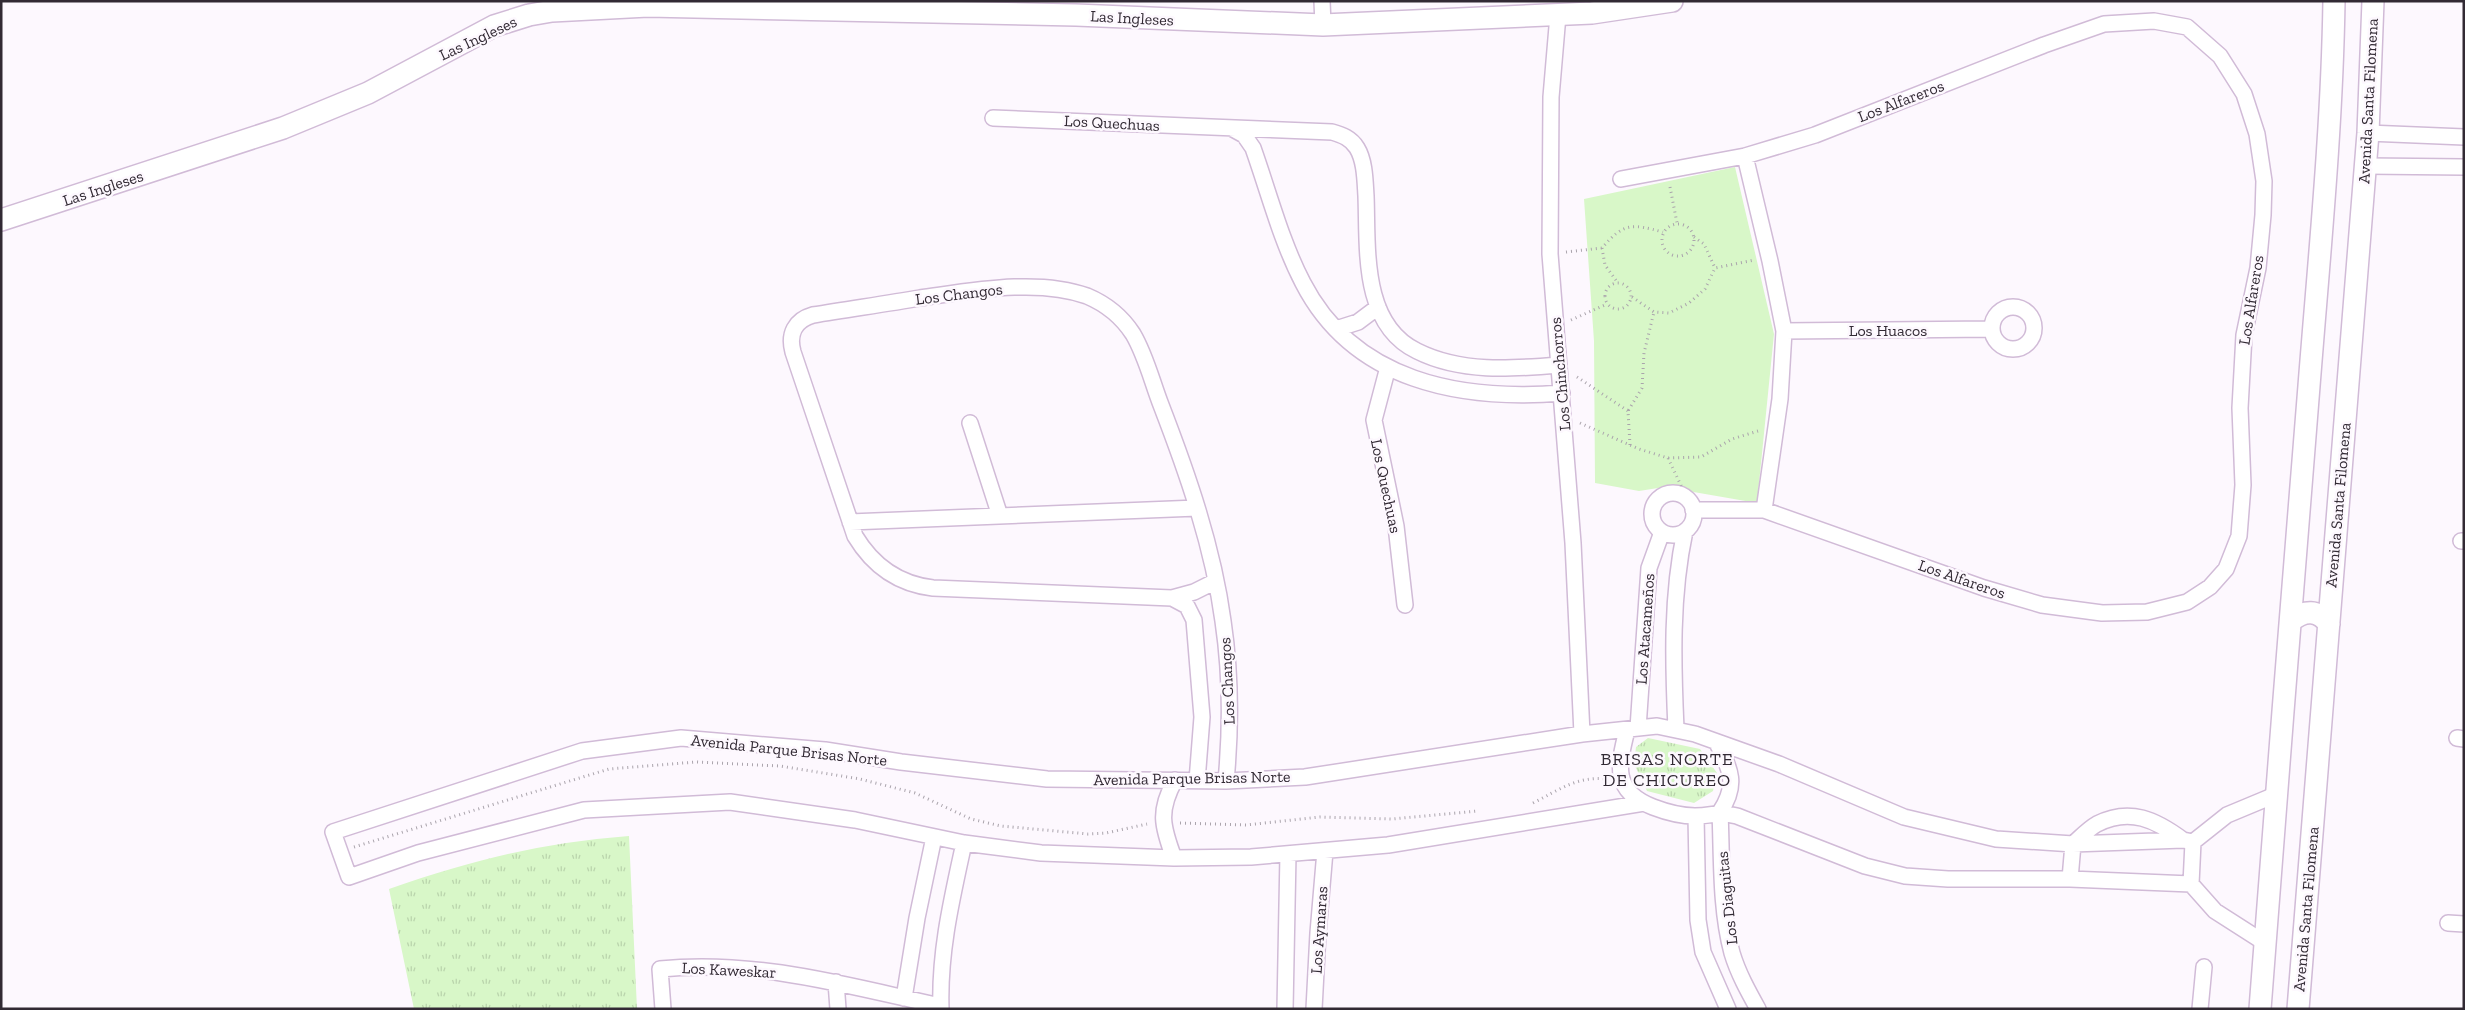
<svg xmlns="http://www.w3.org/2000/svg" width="2465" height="1010" font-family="'Zilla Slab',serif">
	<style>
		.grass { fill: url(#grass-tufts) }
		.park { fill: #d8f7c8 }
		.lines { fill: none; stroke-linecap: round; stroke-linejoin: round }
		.street-casing { stroke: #d1bbd7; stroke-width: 18 }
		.secondary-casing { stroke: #d1bbd7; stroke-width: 24 }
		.path { stroke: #aaa4ac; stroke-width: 3; stroke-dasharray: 1 4; stroke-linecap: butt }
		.street { stroke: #fff; stroke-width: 15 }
		.secondary { stroke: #fff; stroke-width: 21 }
		.labels { text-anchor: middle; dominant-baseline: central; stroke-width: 5; stroke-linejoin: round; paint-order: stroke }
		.street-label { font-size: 16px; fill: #322a34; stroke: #fdf8fe }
		.neighbourhood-label { font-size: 18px; letter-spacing: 1px; fill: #322a34; stroke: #fdf8fe }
	</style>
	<defs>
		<pattern id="grass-tufts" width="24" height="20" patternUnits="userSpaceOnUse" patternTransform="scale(1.25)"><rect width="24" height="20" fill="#d8f7c8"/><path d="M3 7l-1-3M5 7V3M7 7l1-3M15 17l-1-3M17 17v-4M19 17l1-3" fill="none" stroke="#bad4ac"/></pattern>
	</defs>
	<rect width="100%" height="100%" fill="#fdf8fe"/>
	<!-- grass -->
	<path class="grass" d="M1648,738L1700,749L1717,773L1713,791L1694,803L1647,791L1634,764L1636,747Z
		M629,836L637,1009H414L389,889C473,860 540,843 629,836Z"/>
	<!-- park -->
	<path class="park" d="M1735,167L1774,334L1757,503L1682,490L1658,488L1639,491L1595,483L1594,341L1584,199Z"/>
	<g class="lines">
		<defs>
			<path id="street" d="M1322,1L1323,25
				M1558,15L1551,97L1550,254L1573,543L1582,734
				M993,118L1332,132C1342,135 1351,138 1357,148C1365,161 1365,181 1366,196C1368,248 1361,324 1417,351C1461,373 1511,369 1559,365
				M1233,129L1244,135L1253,148C1269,193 1281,241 1303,283C1354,382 1461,401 1562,393
				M2368,133L2464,137
				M1745,156L1770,261L1784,331L1780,399L1764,510
				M2366,166L2464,167
				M1621,179L1745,156L1815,135L2044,45L2104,24L2154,21L2187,27L2220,56L2244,94L2257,134L2264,181L2263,215L2258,268L2244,335L2240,408L2243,485L2239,536L2226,569L2210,587L2187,602L2147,612L2102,613L2042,605L1984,588L1764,510H1693
				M1992 328a21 21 0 1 1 42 0a21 21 0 1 1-42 0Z
				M1336,329L1358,322L1378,307
				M1784,331L1991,329
				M1388,367L1374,420L1396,526L1405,605
				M970,423L1000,516
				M1652 514a21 21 0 1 1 42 0a21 21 0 1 1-42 0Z
				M850,522L1197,508
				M2461,541H2464
				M1216,581L1194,592L1172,598L933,588C898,584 873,566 855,536L793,352C788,334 795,320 813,315C849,309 885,304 920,298C971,291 1038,278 1087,296C1106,304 1122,317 1133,334C1146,356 1152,382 1161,405C1188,475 1213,547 1223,621C1231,675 1231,728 1226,781
				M1172,598L1187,606L1194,620L1202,717L1197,781
				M1638,728L1649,568L1662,532
				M1676,729C1673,663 1671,596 1685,531
				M1627,730C1618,766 1612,791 1653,807C1666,812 1681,816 1695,816C1714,816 1715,811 1737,816L1865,866L1905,876L1948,879H2070L2191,884
				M2457,738L2464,739
				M1717,743C1731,770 1738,785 1720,812
				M1644,803L1388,845L1251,857L1174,858L1041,853L964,843L855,820L730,802L584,810L418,853L349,877L333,832L582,751L681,738L825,750L901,762L1047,779L1226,781L1305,777L1582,734L1657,726L1695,734L1779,764L1904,817L1996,839L2073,844L2183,840L2193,842
				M1720,812C1722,858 1720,908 1732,953C1738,973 1748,991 1758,1009
				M1696,816L1698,920L1703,952L1728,1009
				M1174,858C1162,826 1158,811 1175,780
				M2070,879L2073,844C2080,838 2088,829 2097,824C2130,807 2156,820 2183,840
				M2448,923L2464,924
				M2265,943L2215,911L2191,884L2193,842L2227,815L2275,795
				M836,982L838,1009
				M904,998L917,918L934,837
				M663,1009L660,969C755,959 849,986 940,1006
				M941,1009C939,952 952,898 964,843
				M1285,1009L1288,854
				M1314,1009L1318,933L1325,851
				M2200,1009L2204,967"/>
			<path id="secondary" d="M1,220L283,128L368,93L494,26L529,15L552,11L648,6L1076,15L1323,25L1592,13L1672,1
				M2291,621C2304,610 2318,609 2329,624
				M2260,1009C2275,801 2293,594 2309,386C2319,258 2332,130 2334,1
				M2298,1009L2368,133L2373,1"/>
		</defs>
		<!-- street casing -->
		<use href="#street" class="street-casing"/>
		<!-- secondary casing -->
		<use href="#secondary" class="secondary-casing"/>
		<!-- path -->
		<path class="path" d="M1670,187L1677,223
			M1662 240a16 16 0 1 1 32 0a16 16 0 1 1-32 0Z
			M1694,237L1704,244L1715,268
			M1602,248L1605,265L1618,283
			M1566,252L1602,248C1624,222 1632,224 1663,232
			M1605 296a13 13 0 1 1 26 0a13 13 0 1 1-26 0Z
			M1632,297L1654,312L1669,313L1689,303L1705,289L1715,268L1754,260
			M1571,320L1607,304
			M1577,377L1628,411
			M1580,423L1639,449L1668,458L1701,457L1732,439L1758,431
			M1630,445L1628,411L1642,388L1644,353L1654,312
			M1668,458L1686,496
			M1533,803C1559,790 1577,776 1606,779
			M1180,823L1246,825L1320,817L1392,819L1478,811
			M354,847L609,769L696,762L780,766L860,779L915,793L971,819L1001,826L1088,834L1106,833L1147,824"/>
		<!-- street -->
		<use href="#street" class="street"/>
		<!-- secondary -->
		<use href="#secondary" class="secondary"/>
	</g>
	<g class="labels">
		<!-- street labels -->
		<g class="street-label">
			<text transform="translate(1132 18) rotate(3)">Las Ingleses</text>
			<text transform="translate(478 38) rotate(-25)">Las Ingleses</text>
			<text transform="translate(1901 101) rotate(-21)">Los Alfareros</text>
			<text transform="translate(2368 101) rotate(-87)">Avenida Santa Filomena</text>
			<text transform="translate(1112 123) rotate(3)">Los Quechuas</text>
			<text transform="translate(103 188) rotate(-18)">Las Ingleses</text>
			<text transform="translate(959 294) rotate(-7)">Los Changos</text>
			<text transform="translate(2251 300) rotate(-81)">Los Alfareros</text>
			<text x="1888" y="330">Los Huacos</text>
			<text transform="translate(1560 374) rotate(-95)">Los Chinchorros</text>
			<text transform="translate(1386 486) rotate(78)">Los Quechuas</text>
			<text transform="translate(2338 505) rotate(-85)">Avenida Santa Filomena</text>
			<text transform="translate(1962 579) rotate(19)">Los Alfareros</text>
			<text transform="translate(1645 629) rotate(-86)">Los Atacameños</text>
			<text transform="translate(1227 681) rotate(-93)">Los Changos</text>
			<text transform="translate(789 750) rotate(6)">Avenida Parque Brisas Norte</text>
			<text transform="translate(1192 778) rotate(-1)">Avenida Parque Brisas Norte</text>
			<text transform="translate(1727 898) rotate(-96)">Los Diaguitas</text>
			<text transform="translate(2306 909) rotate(-85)">Avenida Santa Filomena</text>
			<text transform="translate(1319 930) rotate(-86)">Los Aymaras</text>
			<text transform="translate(729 970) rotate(3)">Los Kaweskar</text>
		</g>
		<!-- neighbourhood labels -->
		<g class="neighbourhood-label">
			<text x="1667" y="759">BRISAS NORTE<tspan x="1667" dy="21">DE CHICUREO</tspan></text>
		</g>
	</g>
	<!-- border -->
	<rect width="2465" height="1010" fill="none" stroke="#322a34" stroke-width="5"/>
</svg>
